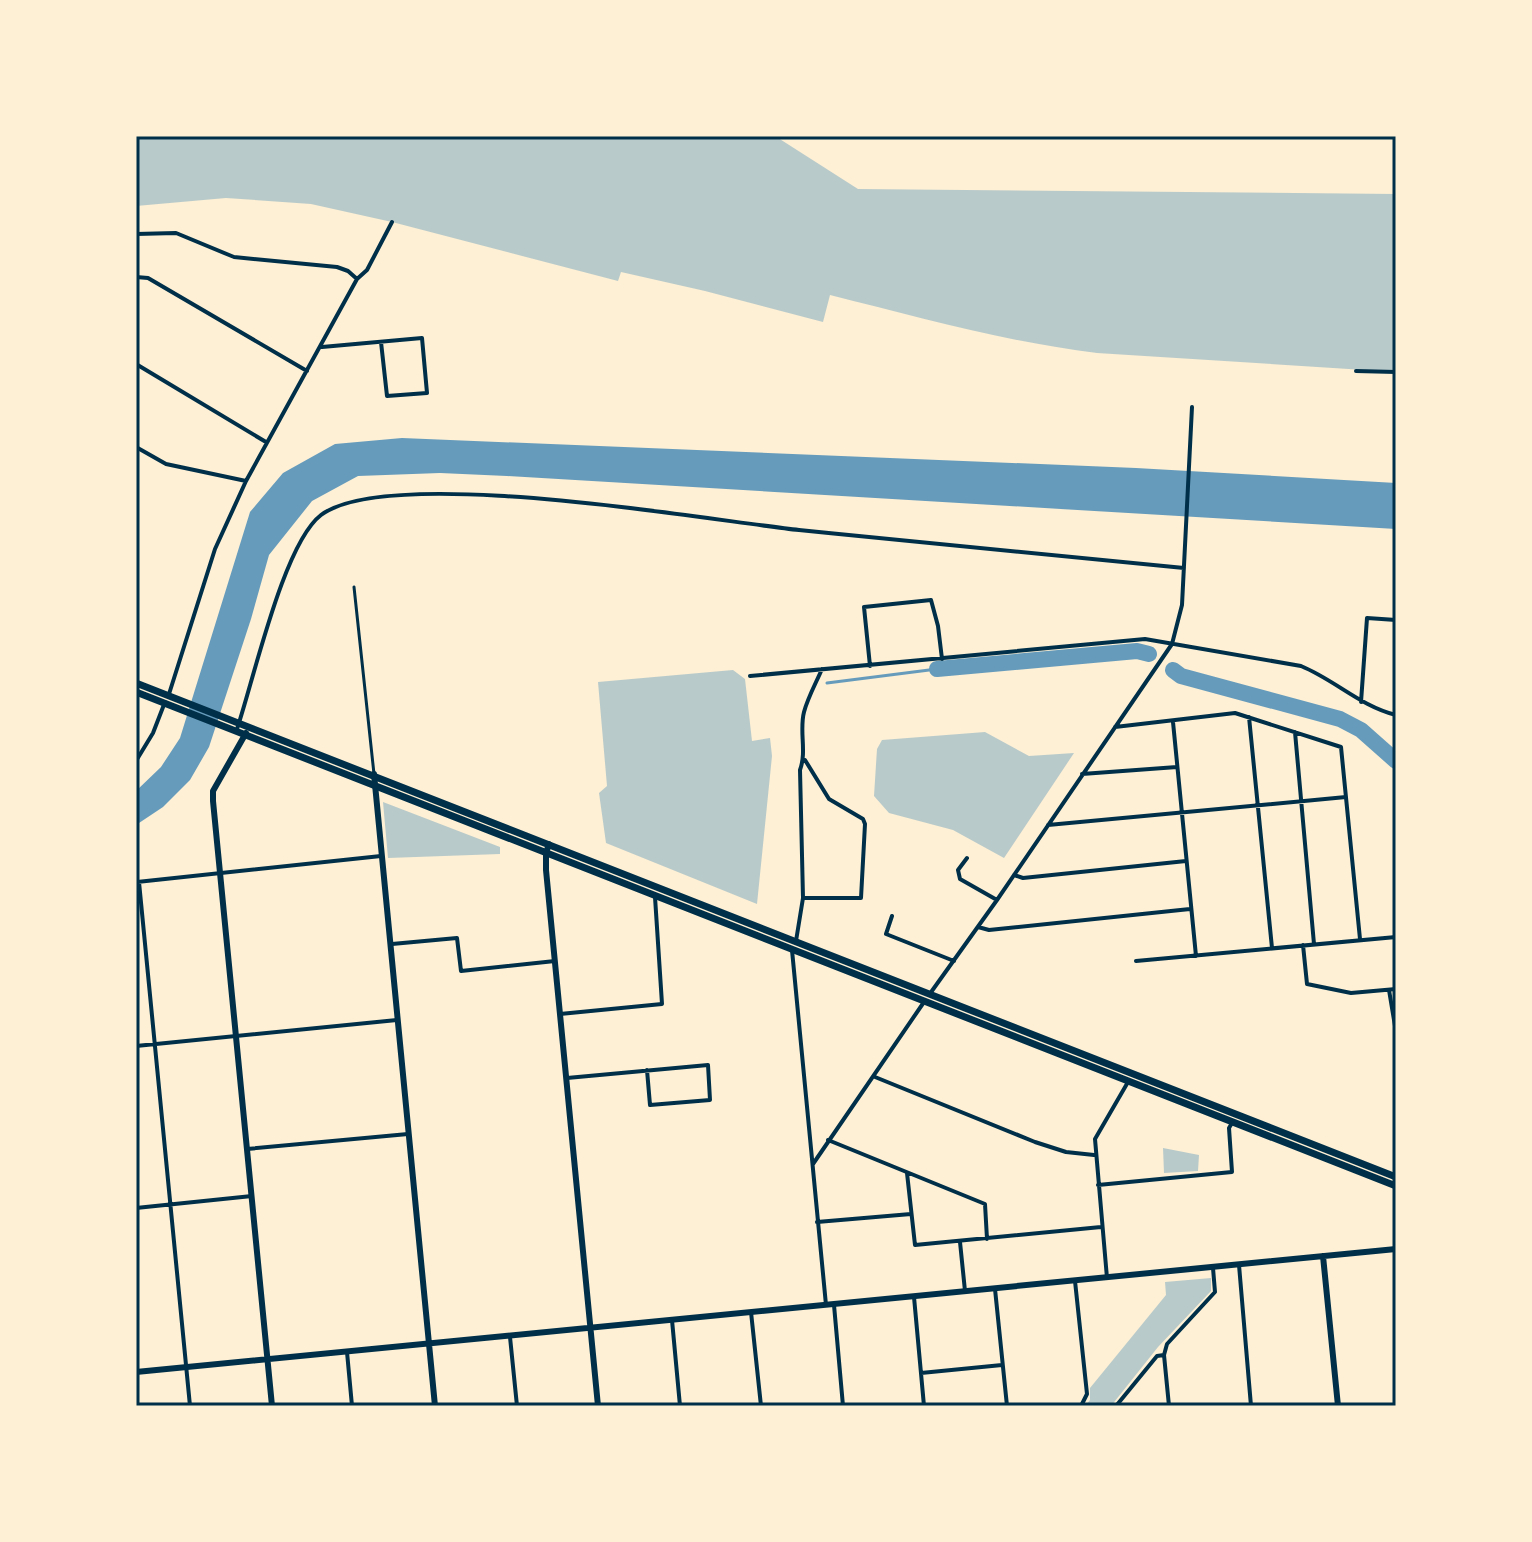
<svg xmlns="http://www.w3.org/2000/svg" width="1532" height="1542" font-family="Roboto,sans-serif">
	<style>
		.green { fill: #b9caca }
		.water { fill: #669bbc }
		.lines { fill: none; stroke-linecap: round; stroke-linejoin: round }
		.stream { stroke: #669bbc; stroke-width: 3 }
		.river { stroke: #669bbc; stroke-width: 16 }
		.pedestrian { stroke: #003049; stroke-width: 3 }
		.minor { stroke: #003049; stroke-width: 4 }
		.tertiary { stroke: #003049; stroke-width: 6 }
		.trunk { stroke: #003049; stroke-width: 7 }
		.neatline { fill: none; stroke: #003049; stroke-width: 3 }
	</style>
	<rect width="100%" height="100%" fill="#fdf0d5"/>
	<!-- green -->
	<path class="green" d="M136,136H775L858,189L1396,194V372L1097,353C1006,342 918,317 830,295L823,322L705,291L621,272L618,281L392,222L311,204L226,198L136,206Z
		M733,670L745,679L752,741L770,738L772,756L757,904L606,843L599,793L607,786L598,682Z
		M985,732L1029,756L1074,753L1004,858L953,830L889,813L874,796L877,749L882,740Z
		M383,802L500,847V854L388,858Z
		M1163,1148L1199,1155L1198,1171L1164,1173Z
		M1211,1278V1291L1158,1347L1111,1406H1085L1090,1400V1388L1166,1295L1165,1282Z"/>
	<!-- water -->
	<path class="water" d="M402,438L1136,468L1396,483V529L507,476L440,473L358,476L312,501L269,555L251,619L209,747L190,780L163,807L136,825V791L161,767L180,738L250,512L283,473L335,444Z"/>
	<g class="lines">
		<!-- stream -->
		<path class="stream" d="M827,683L937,669"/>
		<!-- river -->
		<path class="river" d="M937,669L1137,651L1149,654
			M1173,670L1181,676L1340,719L1361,730L1396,761"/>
		<!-- pedestrian -->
		<path class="pedestrian" d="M354,587L374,774"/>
		<!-- minor -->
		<path class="minor" d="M136,234L176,233L234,257L337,267L348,271L357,279
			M136,277L148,278L307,371
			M322,347L422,338L427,393L387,396L381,342
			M136,364L266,442
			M1356,371L1396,372
			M136,447L166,464L246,481
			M870,666L864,607L931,600L938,626L942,659
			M750,676L1145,639L1301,666C1335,680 1360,706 1396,715
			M169,694L215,549L246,481L357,279L367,270L392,222
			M1361,702L1367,618L1396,620
			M1249,717L1272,948
			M1173,722L1196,956
			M1115,727L1235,713L1341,747L1360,939
			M236,732C253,683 283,544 321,515C389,464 706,520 799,530C927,543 1055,555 1184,568
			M1295,732L1314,944
			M136,761L153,733L165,702
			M1082,774L1177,767
			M1048,825L1346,797
			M967,858L958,870L960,879L997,900
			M1014,875L1023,878L1186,861
			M137,882L381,856
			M139,882L190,1406
			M803,898H861L865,824L863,819L829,799L805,760
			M892,916L886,934L954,961
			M978,927L989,930L1190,909
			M796,941L803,898L800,770C807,751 799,731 804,712C808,697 816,683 822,669
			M392,944L457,938L461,971L555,961
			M1303,945L1307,984L1351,993L1396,989
			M792,950L826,1305
			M1136,961L1396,937
			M1389,990L1396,1032
			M929,995L997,900L1172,644L1182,605L1192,407
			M560,1014L662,1004L655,897
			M136,1046L397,1020
			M875,1077L1035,1142L1066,1152L1094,1155
			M567,1078L708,1065L710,1100L650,1105L647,1070
			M828,1140L985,1204L987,1239
			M247,1149L408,1134
			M813,1164L924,1002
			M907,1173L915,1245L1101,1227
			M1098,1185L1232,1172L1229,1128L1232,1123
			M136,1208L252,1196
			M817,1222L911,1214
			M960,1242L965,1291
			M1239,1265L1251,1406
			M1107,1278L1095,1139L1128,1082
			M1075,1281L1087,1394L1081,1406
			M995,1289L1007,1406
			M914,1297L924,1406
			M834,1305L843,1406
			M751,1312L761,1406
			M672,1320L680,1406
			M510,1337L517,1406
			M347,1352L352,1406
			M921,1373L1002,1365
			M1116,1406L1157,1356L1164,1355
			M1169,1406L1164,1355L1167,1344L1215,1292L1213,1268"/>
		<!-- tertiary -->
		<path class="tertiary" d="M246,733L213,791V801L272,1406
			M374,774L435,1406
			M549,844L546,853V870L598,1406
			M1323,1256L1338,1406
			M136,1372L1396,1249"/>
		<!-- trunk -->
		<path class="trunk" d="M136,683L1396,1177
			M136,692L1396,1186"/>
	</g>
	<!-- border -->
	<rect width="1532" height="1542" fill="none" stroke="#fdf0d5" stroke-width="276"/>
	<rect x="138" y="138" width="1256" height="1266" class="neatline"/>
</svg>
